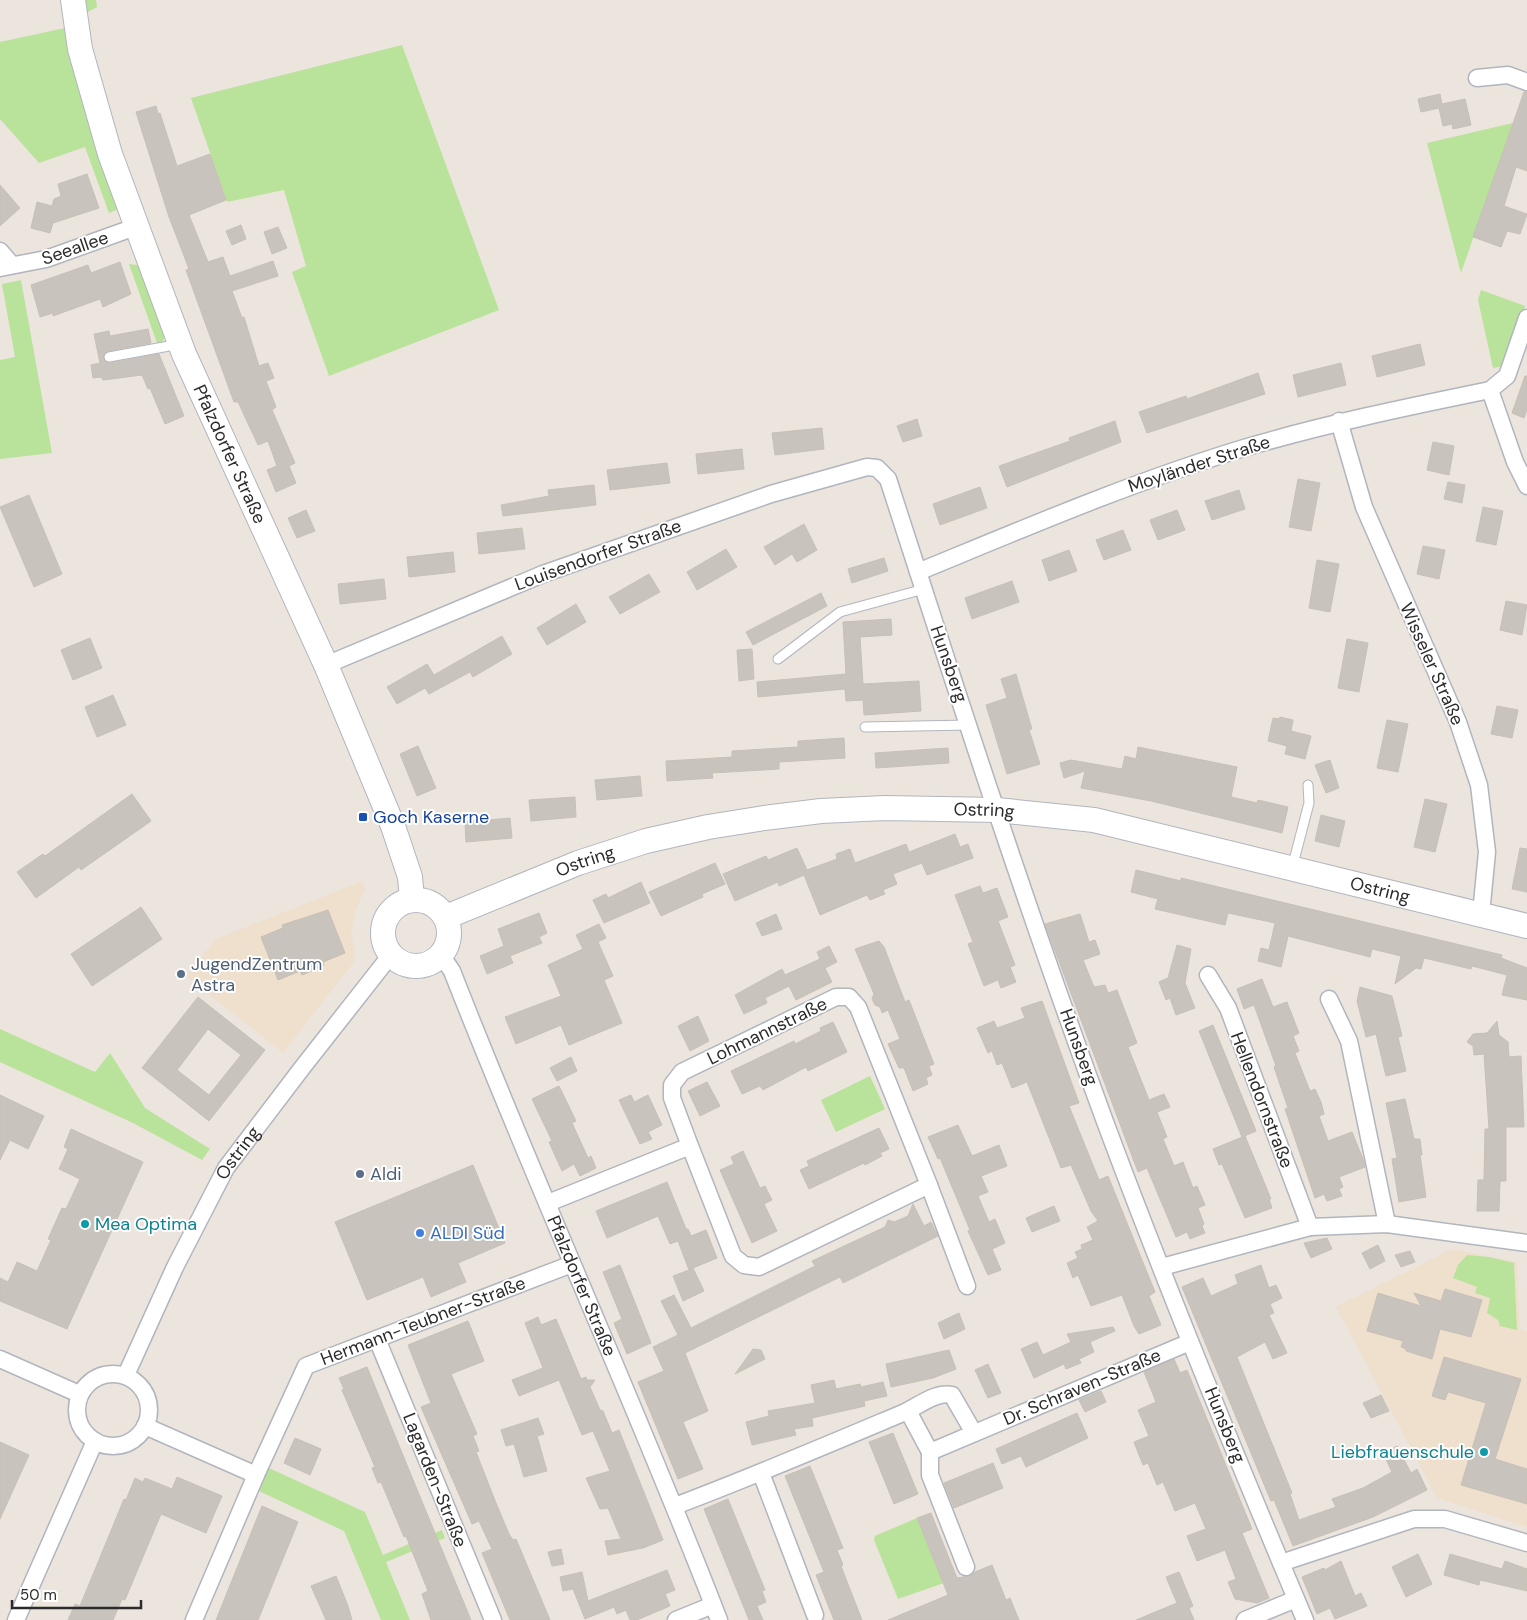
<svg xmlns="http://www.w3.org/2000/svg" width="1527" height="1620" font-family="'DM Sans',sans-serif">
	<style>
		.education { fill: #eee0cd }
		.green { fill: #b9e29b }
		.building { fill: #c8c3bc; stroke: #c8c0b7; fill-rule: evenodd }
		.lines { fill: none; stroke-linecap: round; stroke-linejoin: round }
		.lane-casing { stroke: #b1b5be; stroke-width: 11 }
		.street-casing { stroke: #b1b5be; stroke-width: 19 }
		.secondary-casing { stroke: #b1b5be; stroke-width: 26 }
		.lane { stroke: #fff; stroke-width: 9 }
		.street { stroke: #fff; stroke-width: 16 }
		.secondary { stroke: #fff; stroke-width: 24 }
		.transit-dot { fill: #1a4fb4; stroke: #fff; stroke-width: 2 }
		.service-dot { fill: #5c6f8a; stroke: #fff; stroke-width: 2 }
		.culture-dot { fill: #0f9aa8; stroke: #fff; stroke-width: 2 }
		.shop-dot { fill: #3f7fe0; stroke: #fff; stroke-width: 2 }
		.labels { text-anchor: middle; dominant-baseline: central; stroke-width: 4; stroke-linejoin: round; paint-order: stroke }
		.street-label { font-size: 18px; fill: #2b2b2b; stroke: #fff }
		.transit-label { font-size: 18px; fill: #164399; stroke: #fff; text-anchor: start }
		.service-label { font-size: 18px; fill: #4e5e75; stroke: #fff; text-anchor: start }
		.culture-label { font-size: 18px; fill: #0d838f; stroke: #fff; text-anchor: start }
		.shop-label { font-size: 18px; fill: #366cbe; stroke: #fff; text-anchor: start }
	</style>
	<rect width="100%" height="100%" fill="#ece5dd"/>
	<!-- education -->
	<path class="education" d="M362,881L365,889L355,912L351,935L355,949L354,962L283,1053L186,976L216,939Z
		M1452,1249L1517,1262L1520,1329L1527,1331V1527L1437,1498L1336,1307Z"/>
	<!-- green -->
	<path class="green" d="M61,0H68L121,208L109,213L85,147L39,163L0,119V42L65,28Z
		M84,0H96L97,7L86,13Z
		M402,45L499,310L329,376L292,272L306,266L284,190L227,202L191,98Z
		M1513,123L1461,273L1427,143Z
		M129,264L144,266L168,333L162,342L157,343Z
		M21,280L52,453L0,459V360L15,357L2,284Z
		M1481,290L1525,306L1504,366L1493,368L1478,300Z
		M0,1029L95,1072L110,1053L145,1108L210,1149L202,1160L133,1123L0,1062Z
		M870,1076L885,1109L836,1132L821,1100Z
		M1467,1255L1489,1257L1514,1263L1517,1330L1500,1326L1498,1320L1487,1313L1490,1298L1475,1293L1477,1287L1453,1278L1458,1265Z
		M269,1468L365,1512L383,1555L442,1530L445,1538L386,1562L410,1620H381L344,1531L259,1491Z
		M917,1518L944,1583L898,1599L874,1540L875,1536Z"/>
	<!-- building -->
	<path class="building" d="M1524,92H1527V171L1516,167L1504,206L1527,214L1520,234L1507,231L1501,247L1473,237Z
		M1440,94L1442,104L1465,99L1471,125L1453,129L1452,124L1443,126L1439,108L1421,112L1418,99Z
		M156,106L158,114L160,113L177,166L210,154L226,200L189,215L208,262L223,257L230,276L273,261L278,276L232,291L242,318L244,317L259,366L268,363L274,378L266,381L276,407L272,410L295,463L289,466L296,483L276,492L267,470L277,466L268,441L258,445L238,402H234L186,270L189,269L169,217L136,112Z
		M87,174L99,208L53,223L50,233L31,228L37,202L52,206L54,199L61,196L58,184Z
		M0,185L20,208L0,226Z
		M241,225L246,239L232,245L226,231Z
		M278,227L287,248L272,254L264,232Z
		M120,262L131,294L103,307L100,299L53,316V313L40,317L31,285L88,265L91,273Z
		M148,329L151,343L108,351L103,358L105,361L110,363L159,354L184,416L165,424L150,388L148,389L142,375L103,380L101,377L93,378L91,365L100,363L94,334L109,331L110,336Z
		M1420,344L1425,365L1377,377L1372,356Z
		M1341,363L1346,385L1298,397L1293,375Z
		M1258,373L1265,394L1147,433L1139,412L1186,396L1187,399Z
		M1525,376H1527V409L1524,418L1512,413Z
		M917,419L922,436L903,442L897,426Z
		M1115,421L1121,442L1007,487L999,466L1070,441L1069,438Z
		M822,428L824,449L775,455L772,433Z
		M1433,442L1454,446L1449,475L1427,470Z
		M742,449L744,469L698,474L696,454Z
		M667,463L670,483L610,490L607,470Z
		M1298,479L1320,483L1311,531L1289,527Z
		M1448,482L1465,485L1462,503L1444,499Z
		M594,485L596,505L503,516L501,505L549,496L548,490Z
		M980,487L987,508L940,525L933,504Z
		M1239,490L1245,509L1212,520L1205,501Z
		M29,495L62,574L34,587L0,507Z
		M1483,507L1503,511L1496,545L1476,541Z
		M306,510L315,531L297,538L288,518Z
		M1177,510L1185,530L1158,540L1150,520Z
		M804,524L817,550L797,562L792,554L775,565L764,547Z
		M522,528L525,549L479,554L477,533Z
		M1123,530L1131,550L1104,560L1096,540Z
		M1423,546L1445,550L1439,579L1417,574Z
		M726,549L737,567L697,590L687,572Z
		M1069,550L1077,571L1049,581L1042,560Z
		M453,552L455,572L409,577L407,557Z
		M884,558L888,571L852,583L848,569Z
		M1317,560L1339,564L1330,612L1309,608Z
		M649,574L660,592L620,614L609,597Z
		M384,579L386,599L340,604L338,584Z
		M1012,581L1019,602L972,619L965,598Z
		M821,593L827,606L753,645L746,632Z
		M1506,601L1527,605L1522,635L1500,630Z
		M576,604L586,622L547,645L537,628Z
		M891,619L892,635L860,637L863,684L919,681L921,711L864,715L863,700L846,701L845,689L758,697L757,682L846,674L843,622Z
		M502,636L512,654L473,677L470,672L429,694L425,688L397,704L387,687L427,664L434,675Z
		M90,638L102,668L73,680L61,650Z
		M1347,639L1368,643L1359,692L1338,688Z
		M752,649L754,679L739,681L737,650Z
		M1016,674L1032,729L1029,730L1040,764L1007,774L986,705L1007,698L1001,679Z
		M113,695L126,725L97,737L85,707Z
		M1497,706L1518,710L1512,738L1491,734Z
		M1280,717L1293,720L1291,731L1311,736L1305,759L1285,754L1287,746L1268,741L1273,718L1279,719Z
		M1387,720L1408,724L1398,772L1377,768Z
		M844,738L845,758L779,762V769L712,773L713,778L667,781L666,761L732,757V751L798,747V741Z
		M418,746L436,788L417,796L400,754Z
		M1138,747L1237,767L1231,797L1257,803L1258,800L1288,807L1282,833L1151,801L1081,788L1085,771L1064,778L1060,763L1071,760L1122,769L1125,756L1136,759Z
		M948,748L949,763L876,768L875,753Z
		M1330,760L1339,788L1326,793L1315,765Z
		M640,776L642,796L597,800L595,780Z
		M132,794L151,821L81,870L79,867L36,898L17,872L43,854L45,856Z
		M575,797L576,817L531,821L529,800Z
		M1425,799L1447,804L1435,852L1414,847Z
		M1321,815L1345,821L1339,847L1315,841Z
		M510,818L512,838L466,842L465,822Z
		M955,834L960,847L968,844L973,858L927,875L922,863L893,874L897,884L883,890L885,894L870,900L867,895L820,915L804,875L779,886L778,882L735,901L723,874L766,856L768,860L797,848L807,870L837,859L836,854L850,849L855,863L906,844L909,852Z
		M1520,848L1527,849V892L1512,889Z
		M715,863L725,884L702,894L703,897L661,916L649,892Z
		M1136,870L1181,881V878L1502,955L1501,958L1527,968V1000L1502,995L1507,975L1472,966L1471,969L1424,958L1421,969L1416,968L1395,984L1401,956L1372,949L1370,957L1288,936L1281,967L1258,961L1261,948L1269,950L1275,923L1228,913L1225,925L1155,909L1158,899L1131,892Z
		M641,882L650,903L604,923L593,900L606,894L608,898Z
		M980,886L983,893L997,888L1008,917L998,921L1015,965L1010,967L1016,982L1001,988L998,980L984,986L968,944L973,942L955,895Z
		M141,907L162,939L92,986L71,954Z
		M328,910L345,953L323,962L324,966L302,975L300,971L278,980L261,937L283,928L282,925Z
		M539,913L547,933L539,937L542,943L510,956L513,963L487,974L480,956L504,946L498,929Z
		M776,914L782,929L762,936L756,923Z
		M1080,914L1089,942L1095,940L1100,954L1083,960L1094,987L1105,985L1108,993L1117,990L1137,1043L1128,1047L1149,1100L1164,1094L1170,1107L1157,1112L1167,1137L1163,1139L1174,1166L1183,1162L1193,1188L1197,1186L1205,1205L1198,1208L1204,1224L1202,1226L1205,1233L1190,1239L1187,1232L1176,1237L1147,1168L1138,1172L1045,924Z
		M599,924L606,938L598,942L613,976L604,980L622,1023L569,1045L561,1025L516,1044L505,1017L561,996L548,965L583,949L576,935Z
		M879,941L884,947L905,1002L909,1000L934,1064L929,1066L932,1075L926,1078L928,1084L913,1091L904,1068H899L888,1044L900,1039L888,1010L882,1013L880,1007L875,1005L872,999L874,994L855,949Z
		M1177,945L1191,949L1185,983L1195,1008L1176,1015L1170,998L1166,1000L1159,982L1168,978Z
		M829,946L837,962L825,968L832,982L796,1000L789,986L765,998L767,1003L744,1014L735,995L782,969L785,975L820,959L817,952Z
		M1262,979L1273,1007L1287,1002L1299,1033L1293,1036L1299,1051L1295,1053L1310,1091L1315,1089L1321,1102L1324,1114L1319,1116L1328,1141L1352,1132L1363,1159L1365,1167L1339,1177L1343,1187L1339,1189L1342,1196L1327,1201L1324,1194L1315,1198L1285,1109L1288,1108L1274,1067L1276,1066L1254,1005L1244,1009L1237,989Z
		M1360,987L1392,996L1402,1036L1398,1037L1406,1071L1386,1076L1376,1034L1366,1037L1357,1001Z
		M198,997L265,1050L209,1121L142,1068ZM208,1029L241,1055L209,1095L177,1070Z
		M1042,1001L1079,1103L1069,1106L1099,1180L1108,1176L1155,1292L1149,1296L1161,1325L1139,1334L1134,1326L1122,1295L1091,1306L1078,1275L1073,1278L1067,1263L1078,1258L1075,1252L1082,1249L1081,1245L1093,1240L1087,1227L1098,1221L1091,1211L1071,1165L1061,1168L1027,1082L1012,1088L1002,1063L997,1065L992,1051L988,1053L977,1028L994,1021L997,1028L1025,1018L1021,1008Z
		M698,1016L709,1041L690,1051L678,1026Z
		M1497,1021L1499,1035L1508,1042L1509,1057L1521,1056L1524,1127H1506V1181H1500L1499,1211H1477L1478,1180H1484L1485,1129H1489L1484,1054L1474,1055L1473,1046L1467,1042L1473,1034L1487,1033Z
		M833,1022L847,1052L808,1071L806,1067L763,1090L760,1086L742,1094L731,1071L794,1041L795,1044L821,1031L820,1028Z
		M1213,1025L1256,1131L1242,1137L1199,1031Z
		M571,1057L577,1071L557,1081L550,1068Z
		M707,1082L720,1106L700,1116L688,1091Z
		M559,1086L576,1121L572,1123L588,1158L591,1156L596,1168L580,1176L574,1164L562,1171L549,1142L552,1141L532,1099Z
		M0,1095L44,1116L28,1149L10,1140L0,1160Z
		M631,1095L634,1102L648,1095L662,1125L648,1132L652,1139L640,1144L619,1100Z
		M1405,1099L1414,1139H1420L1422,1155H1420L1426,1197L1399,1202L1392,1159L1397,1158L1386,1103Z
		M958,1125L972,1156L999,1145L1007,1166L981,1176L988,1192L978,1196L989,1222L995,1219L1005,1243L992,1249L1001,1270L988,1275L968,1231L970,1230L940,1158L938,1159L928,1137Z
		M879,1128L889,1149L880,1153L882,1156L865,1165L864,1163L809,1189L800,1170L809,1166L807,1161Z
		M71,1129L143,1162L67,1329L0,1301V1278L8,1282L17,1262L37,1271L51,1240L48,1239L62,1208L66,1209L80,1179L59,1169L68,1149L64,1147Z
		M1245,1136L1271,1199H1269L1272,1208L1245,1218L1222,1164L1219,1165L1213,1149Z
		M743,1151L760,1188L765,1186L772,1200L764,1204L777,1231L752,1243L720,1170L734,1164L731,1157Z
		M473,1165L505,1243L458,1263L466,1282L431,1297L423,1277L367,1300L335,1222Z
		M667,1182L686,1229H688L691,1236L706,1230L717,1258L693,1268L704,1291L683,1301L673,1276L689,1270L678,1241L670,1244L658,1216L607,1238L596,1211Z
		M913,1204L924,1226L931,1222L938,1236L843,1283L840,1277L685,1353L708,1411L683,1422L703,1469L678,1479L638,1382L664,1371L653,1347L678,1335L661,1301L674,1295L691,1328L815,1266L812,1261L885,1227L888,1220L894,1222L908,1216Z
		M1054,1206L1060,1221L1032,1232L1026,1218Z
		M1327,1238L1332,1249L1311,1258L1304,1243Z
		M1378,1245L1385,1261L1370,1269L1362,1253Z
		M1410,1251L1415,1262L1401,1267L1395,1255Z
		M620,1265L651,1343L627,1354L614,1323L622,1319L603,1272Z
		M1261,1265L1269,1288L1276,1285L1282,1298L1270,1304L1274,1313L1269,1315L1287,1353L1273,1359L1265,1342L1237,1357L1292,1493L1290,1494L1299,1520L1336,1507L1332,1499L1363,1488L1392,1472L1383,1453L1397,1446L1411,1473L1417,1469L1427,1490L1373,1517L1293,1546L1274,1500L1271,1501L1182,1287L1203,1278L1211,1296L1238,1284L1235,1275Z
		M1445,1289L1482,1300L1471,1337L1440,1329L1432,1359L1406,1351V1349L1401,1347L1403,1341L1367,1331L1378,1293L1421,1306L1414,1293L1441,1301Z
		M959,1313L965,1329L944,1339L938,1323Z
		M538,1317L541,1325L556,1319L581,1379L586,1377L587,1380H595L590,1387L600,1410L603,1411L612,1433L619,1430L663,1540L643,1548L608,1555L605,1541L621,1539L608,1508L600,1509L586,1478L610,1471L593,1431L582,1435L559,1380L519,1396L512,1380L543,1368L525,1323Z
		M468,1321L484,1361L451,1374L477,1434L473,1436L479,1451L476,1452L494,1498L509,1534L513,1540L516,1539L550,1620H510L482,1553L492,1549L479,1521L472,1524L421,1407L431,1403L408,1345Z
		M1113,1327L1115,1331L1090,1342L1094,1352L1079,1359L1081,1363L1066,1369L1064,1364L1034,1378L1021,1349L1037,1342L1043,1355L1071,1342L1067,1334Z
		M753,1349L761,1350L765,1359L735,1374Z
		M949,1350L956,1369L933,1378L891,1387L886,1364Z
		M1444,1357L1521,1379L1495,1459L1527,1469V1504L1461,1485L1486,1403L1448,1392L1445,1400L1432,1396Z
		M1174,1359L1180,1373L1187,1370L1252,1529L1242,1533L1269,1598L1257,1603L1235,1599L1228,1582L1236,1579L1225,1550L1197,1561L1187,1536L1206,1529L1195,1503L1175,1511L1163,1482L1157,1485L1148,1463L1143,1465L1134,1442L1149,1436L1138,1410L1156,1402L1144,1372Z
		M988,1364L1001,1393L988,1398L975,1370Z
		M367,1367L409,1470L471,1620H431L422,1594L428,1591L406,1536L404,1537L381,1482L378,1483L372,1468L375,1467L342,1390L344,1389L339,1378Z
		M834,1380L836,1389L860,1384L861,1387L883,1382L887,1396L864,1401L865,1406L812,1418L813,1426L794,1429L796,1435L752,1445L746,1422L769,1416L768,1411L815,1403L811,1385Z
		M1101,1391L1106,1402L1085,1412L1079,1400Z
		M1381,1395L1389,1411L1371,1418L1363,1403Z
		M1077,1413L1088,1438L1026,1467L1021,1456L1002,1464L996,1449Z
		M538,1418L544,1434L537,1436L547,1471L524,1477L514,1444L506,1446L501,1430Z
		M893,1433L918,1494L894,1504L869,1442Z
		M295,1438L321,1449L310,1475L284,1463Z
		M0,1442L29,1455L0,1519Z
		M993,1463L1003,1488L954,1508L944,1483Z
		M810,1466L843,1548L837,1550L843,1565L841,1566L862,1620H834L816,1575L824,1572L785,1476Z
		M177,1477L222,1496L206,1533L161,1514L125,1600L122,1599L113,1620H68L75,1604L80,1606L124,1499L126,1500L135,1478L143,1482L145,1478L172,1489Z
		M728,1499L765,1590L762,1591L766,1602L757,1606L763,1620H749L704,1509Z
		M262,1506L298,1522L287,1549L258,1620H216Z
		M931,1513L957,1578L969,1576L975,1572L992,1565L1006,1600L1010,1598L1019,1620H888L948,1595L917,1518Z
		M561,1549L564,1564L552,1566L548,1552Z
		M1418,1554L1432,1584L1406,1597L1392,1567Z
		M1450,1554L1502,1569L1505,1561L1527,1569V1591L1480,1580L1479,1585L1444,1575Z
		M1341,1561L1355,1596L1361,1593L1367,1606L1335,1619L1330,1608L1317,1614L1302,1577L1324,1568L1325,1570Z
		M667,1570L675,1590L665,1594L670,1606L637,1620H630L626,1610L617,1614L614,1607L585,1619L573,1589L563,1591L560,1577L582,1572L588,1601Z
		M1179,1572L1193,1606L1189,1608L1194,1620H1136L1177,1603L1166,1577Z
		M336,1576L348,1606L352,1620H326L311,1586Z"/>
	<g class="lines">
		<defs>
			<path id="lane" d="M109,357L180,344
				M778,659L840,612L924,589
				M865,727L969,725
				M1292,868L1309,803L1308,785"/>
			<g id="street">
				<path d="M1477,78L1508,75L1527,82"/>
				<path d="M0,251L12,265"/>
				<path d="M0,268L46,259L138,226"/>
				<path d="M1490,390L1515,462L1527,486"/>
				<path d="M1339,421L1364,507L1458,722L1479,785L1487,852L1481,914"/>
				<path d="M918,572C1025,528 1132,482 1244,448C1325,424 1407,407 1490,390L1507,376L1527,318"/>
				<path d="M326,665L543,574L771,494L867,467L877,468L888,479C958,696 1028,913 1107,1127C1169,1293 1236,1457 1305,1620"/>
				<path id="s1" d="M441,955L452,971C537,1189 635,1402 719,1620"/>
				<path d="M1208,975L1228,1008L1310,1227"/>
				<path d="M1329,999L1349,1041L1387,1224"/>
				<path d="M929,1185L967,1286"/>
				<path d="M548,1203L690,1146L733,1256L744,1265L759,1267L929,1185L858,1007L849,997H836L682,1072L672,1085V1098L690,1146"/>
				<path d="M1162,1267L1310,1227L1387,1224L1527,1243"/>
				<path d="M377,1339L493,1620"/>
				<path d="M0,1359L79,1394"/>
				<circle cx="113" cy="1410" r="36"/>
				<path id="s2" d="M126,1375L175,1267L226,1168L302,1068L390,956"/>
				<path d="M908,1411L930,1452L1190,1342"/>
				<path d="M145,1426L256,1475"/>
				<path d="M930,1452V1475L966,1567"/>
				<path d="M761,1473L815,1615"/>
				<path d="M675,1506C752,1477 827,1445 903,1413C917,1407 936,1391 952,1395L974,1433"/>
				<path d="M1281,1563L1414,1519H1445L1527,1543"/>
				<path d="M16,1620L95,1441"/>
				<path d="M194,1620L256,1475L306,1366L572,1264"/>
				<path d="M676,1620L713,1605"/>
				<path d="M1245,1620L1296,1599"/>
			</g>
			<g id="secondary">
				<path id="s3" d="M73,0L80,49L110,154L184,354L326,665L393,826L410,877L412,899"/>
				<circle cx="416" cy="933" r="33"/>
				<path id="s4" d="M446,917L578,863L646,841L708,827L764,818L821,811L885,808L997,810L1094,820L1527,926"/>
			</g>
		</defs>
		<!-- lane casing -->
		<use href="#lane" class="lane-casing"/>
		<!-- street casing -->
		<use href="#street" class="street-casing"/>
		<!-- secondary casing -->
		<use href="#secondary" class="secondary-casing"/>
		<!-- lane -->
		<use href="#lane" class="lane"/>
		<!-- street -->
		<use href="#street" class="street"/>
		<!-- secondary -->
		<use href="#secondary" class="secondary"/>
	</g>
	<!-- markers -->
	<rect class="transit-dot" x="358" y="812" width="10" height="10" rx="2.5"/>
	<g class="service-dot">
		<circle cx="181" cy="974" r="5"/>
		<circle cx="360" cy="1174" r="5"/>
	</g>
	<g class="culture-dot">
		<circle cx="85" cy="1224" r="5"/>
		<circle cx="1484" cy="1452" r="5"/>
	</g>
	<circle class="shop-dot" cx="420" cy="1233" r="5"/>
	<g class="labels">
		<!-- street labels -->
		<g class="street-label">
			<text transform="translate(75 248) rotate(-19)">Seeallee</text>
			<text stroke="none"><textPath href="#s3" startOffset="482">Pfalzdorfer Straße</textPath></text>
			<text transform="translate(1199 464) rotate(-18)">Moyländer Straße</text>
			<text transform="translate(598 555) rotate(-20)">Louisendorfer Straße</text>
			<text transform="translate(949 664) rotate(71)">Hunsberg</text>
			<text transform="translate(1432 664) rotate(66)">Wisseler Straße</text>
			<text stroke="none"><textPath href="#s4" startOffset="555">Ostring</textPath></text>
			<text stroke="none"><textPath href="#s4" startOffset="150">Ostring</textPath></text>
			<text stroke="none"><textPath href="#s4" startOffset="960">Ostring</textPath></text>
			<text transform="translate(767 1031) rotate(-26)">Lohmannstraße</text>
			<text transform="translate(1079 1047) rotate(70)">Hunsberg</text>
			<text transform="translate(1262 1100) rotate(69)">Hellendornstraße</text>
			<text stroke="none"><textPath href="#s2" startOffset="249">Ostring</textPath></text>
			<text stroke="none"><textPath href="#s1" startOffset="360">Pfalzdorfer Straße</textPath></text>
			<text transform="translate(423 1321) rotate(-21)">Hermann-Teubner-Straße</text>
			<text transform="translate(1082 1387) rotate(-23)">Dr. Schraven-Straße</text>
			<text transform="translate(1225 1425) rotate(68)">Hunsberg</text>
			<text transform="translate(435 1480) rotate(68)">Lagarden-Straße</text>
		</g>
		<!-- transit labels -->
		<g class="transit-label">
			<text x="373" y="817">Goch Kaserne</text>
		</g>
		<!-- service labels -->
		<g class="service-label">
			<text x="191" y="964">JugendZentrum<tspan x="191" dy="21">Astra</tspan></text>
			<text x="370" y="1174">Aldi</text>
		</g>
		<!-- culture labels -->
		<g class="culture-label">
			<text x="95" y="1224">Mea Optima</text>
			<text x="1474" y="1452" text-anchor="end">Liebfrauenschule</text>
		</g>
		<!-- shop labels -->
		<g class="shop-label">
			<text x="430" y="1233">ALDI Süd</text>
		</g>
	</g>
	<!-- scale -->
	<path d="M12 1600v8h129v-8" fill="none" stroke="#2b2b2b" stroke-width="2.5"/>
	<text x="20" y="1600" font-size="15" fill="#2b2b2b" stroke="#ffffff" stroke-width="4" paint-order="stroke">50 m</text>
</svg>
